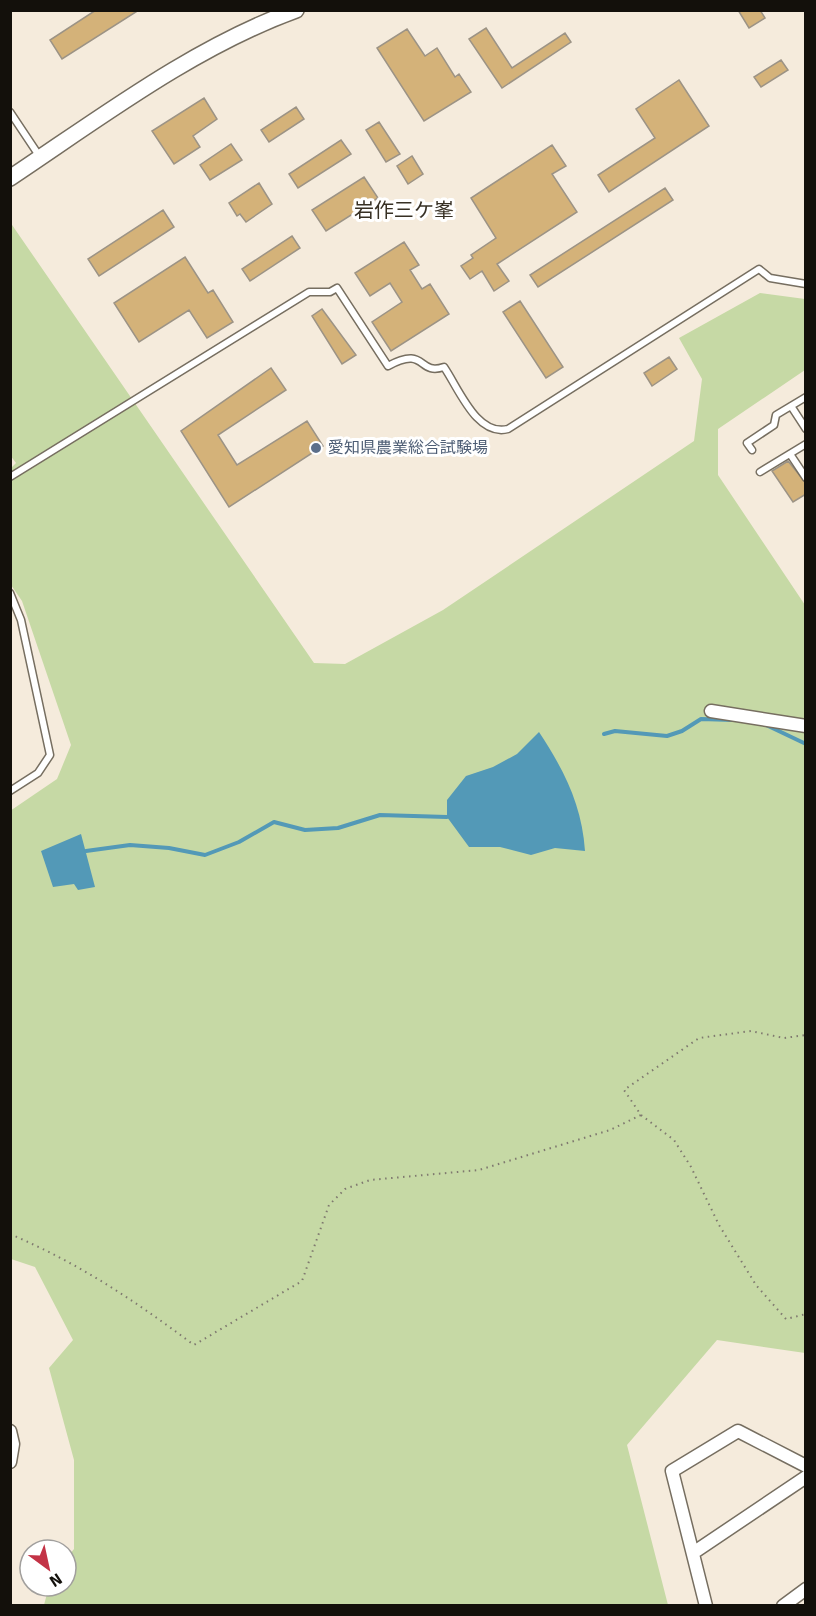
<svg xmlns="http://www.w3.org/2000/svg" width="816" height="1616" font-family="Signika,'Noto Sans JP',sans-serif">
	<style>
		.green { fill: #c6d9a5 }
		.water { fill: #5399b7 }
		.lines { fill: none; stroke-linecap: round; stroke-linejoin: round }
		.stream { stroke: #5399b7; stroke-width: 4 }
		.building { fill: #d4b279; stroke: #9c9385; stroke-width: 1.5 }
		.service-casing { stroke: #766e60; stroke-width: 9 }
		.minor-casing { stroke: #766e60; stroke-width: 15 }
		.tertiary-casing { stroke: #766e60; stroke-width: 18 }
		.path { stroke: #7f796f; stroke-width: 2; stroke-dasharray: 1.5 4.5; stroke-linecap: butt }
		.service { stroke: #fff; stroke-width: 6 }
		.minor { stroke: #fff; stroke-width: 12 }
		.tertiary { stroke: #fff; stroke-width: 15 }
		.service-dot { fill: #5c6f8a; stroke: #fff; stroke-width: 2 }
		.labels { text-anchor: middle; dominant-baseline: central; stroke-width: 6; stroke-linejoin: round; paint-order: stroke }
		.service-label { font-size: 16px; fill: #4e5e75; stroke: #fff; text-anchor: start }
		.quarter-label { font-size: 20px; fill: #373024; stroke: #fff }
	</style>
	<rect width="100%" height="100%" fill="#f5ebdc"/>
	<!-- green -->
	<path class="green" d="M10,222L314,663L345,664L443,610L694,441L702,379L679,338L760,293L805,299V370L718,429V475L805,605V1353L717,1340L627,1445L668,1605H44L49,1586H66V1559L74,1549V1460L49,1368L73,1340L35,1267L11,1259L10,811L57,779L71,745L22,601L11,585L10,469L16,463L10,455Z"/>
	<!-- water -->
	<path class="water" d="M539,732C564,770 582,805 585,851L555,848L531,855L500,847H469L447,817V800L466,776L493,767L517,754Z
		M81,834L95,887L78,890L74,884L53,887L41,851Z"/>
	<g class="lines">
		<!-- stream -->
		<path class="stream" d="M764,724L806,744
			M604,734L615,731L667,736L682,731L701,719L733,720
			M86,851L130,845L169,848L205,855L239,842L274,822L305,830L338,828L380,815L447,817"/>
	</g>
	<!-- building -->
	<path class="building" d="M96,10H139L62,59L50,40Z
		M738,10H760L765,18L749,28Z
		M486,28L512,68L565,33L571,42L502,88L469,39Z
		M407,29L425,56L437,48L455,77L459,74L471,92L424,121L377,48Z
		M781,60L788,70L761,87L754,77Z
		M679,80L709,126L609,192L598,175L655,138L636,109Z
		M204,98L217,119L193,136L200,147L174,164L152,131Z
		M296,107L304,119L269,142L261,130Z
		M379,122L400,154L386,162L366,130Z
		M341,140L351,154L298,188L289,174Z
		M231,144L242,160L210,180L200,165Z
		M552,145L566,166L552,174L577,212L497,264L509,281L494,291L482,271L470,279L461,266L473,258L471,255L496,238L471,198Z
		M412,156L423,174L408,184L397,166Z
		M364,177L378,198L326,231L312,210Z
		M259,183L272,204L246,222L240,214L237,216L229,203Z
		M665,188L673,200L538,287L530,275Z
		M163,210L174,227L99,276L88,259Z
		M292,236L300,248L250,281L242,269Z
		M404,242L419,265L410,270L422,289L430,284L449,314L391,351L372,322L402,302L390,283L370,296L355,273Z
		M185,257L208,293L213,290L233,322L207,338L189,310L139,342L114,303Z
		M520,301L563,367L546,378L503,312Z
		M322,309L356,355L342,364L312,316Z
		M669,357L677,369L652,386L644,373Z
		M271,368L286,390L218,435L237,465L307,421L323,446L229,507L181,431Z
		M788,461L806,483V494L793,502L772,471Z"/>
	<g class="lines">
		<defs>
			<path id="service" d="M10,112L40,157
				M791,406L806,429
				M752,450L747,443L774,425L776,415L806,397
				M790,454L806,478
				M760,472L806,444
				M10,477L309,292H330L337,288L388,366C427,345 417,376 444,367C459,389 477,437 508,429L759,269L770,278L806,284
				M10,593L21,620L50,755L38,773L10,791"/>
			<path id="minor" d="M711,711L806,726
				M10,1431L13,1444L10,1462
				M693,1553L806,1477
				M706,1606L672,1471L738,1431L806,1466
				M783,1606L806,1589"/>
			<path id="tertiary" d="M10,178C100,118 194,47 296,10"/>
		</defs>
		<!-- service casing -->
		<use href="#service" class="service-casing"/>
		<!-- minor casing -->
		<use href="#minor" class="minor-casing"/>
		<!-- tertiary casing -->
		<use href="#tertiary" class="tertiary-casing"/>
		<!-- path -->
		<path class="path" d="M641,1115L674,1140L691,1167L719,1225L756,1285L786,1319L806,1314
			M10,1234C82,1265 132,1299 194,1345L302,1281L329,1205L345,1189L370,1180L479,1170L610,1130L641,1115L624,1090L699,1038L751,1031L784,1038L806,1035"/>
		<!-- service -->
		<use href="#service" class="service"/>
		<!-- minor -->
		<use href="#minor" class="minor"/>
		<!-- tertiary -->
		<use href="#tertiary" class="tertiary"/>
	</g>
	<!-- markers -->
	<circle class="service-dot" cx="316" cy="448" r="6"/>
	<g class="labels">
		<!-- service labels -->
		<g class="service-label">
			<text x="328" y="448">愛知県農業総合試験場</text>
		</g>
		<!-- quarter labels -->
		<g class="quarter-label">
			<text x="404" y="210">岩作三ケ峯</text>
		</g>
	</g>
	<!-- border -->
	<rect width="816" height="1616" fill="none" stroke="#13100b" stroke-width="24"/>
	<!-- north arrow -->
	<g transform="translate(48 1568) rotate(147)"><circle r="28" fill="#ffffff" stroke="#a19f9d" stroke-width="1.5"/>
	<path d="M0-4.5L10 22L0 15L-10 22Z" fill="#c33346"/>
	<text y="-9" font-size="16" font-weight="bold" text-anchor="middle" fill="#13100b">N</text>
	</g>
</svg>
